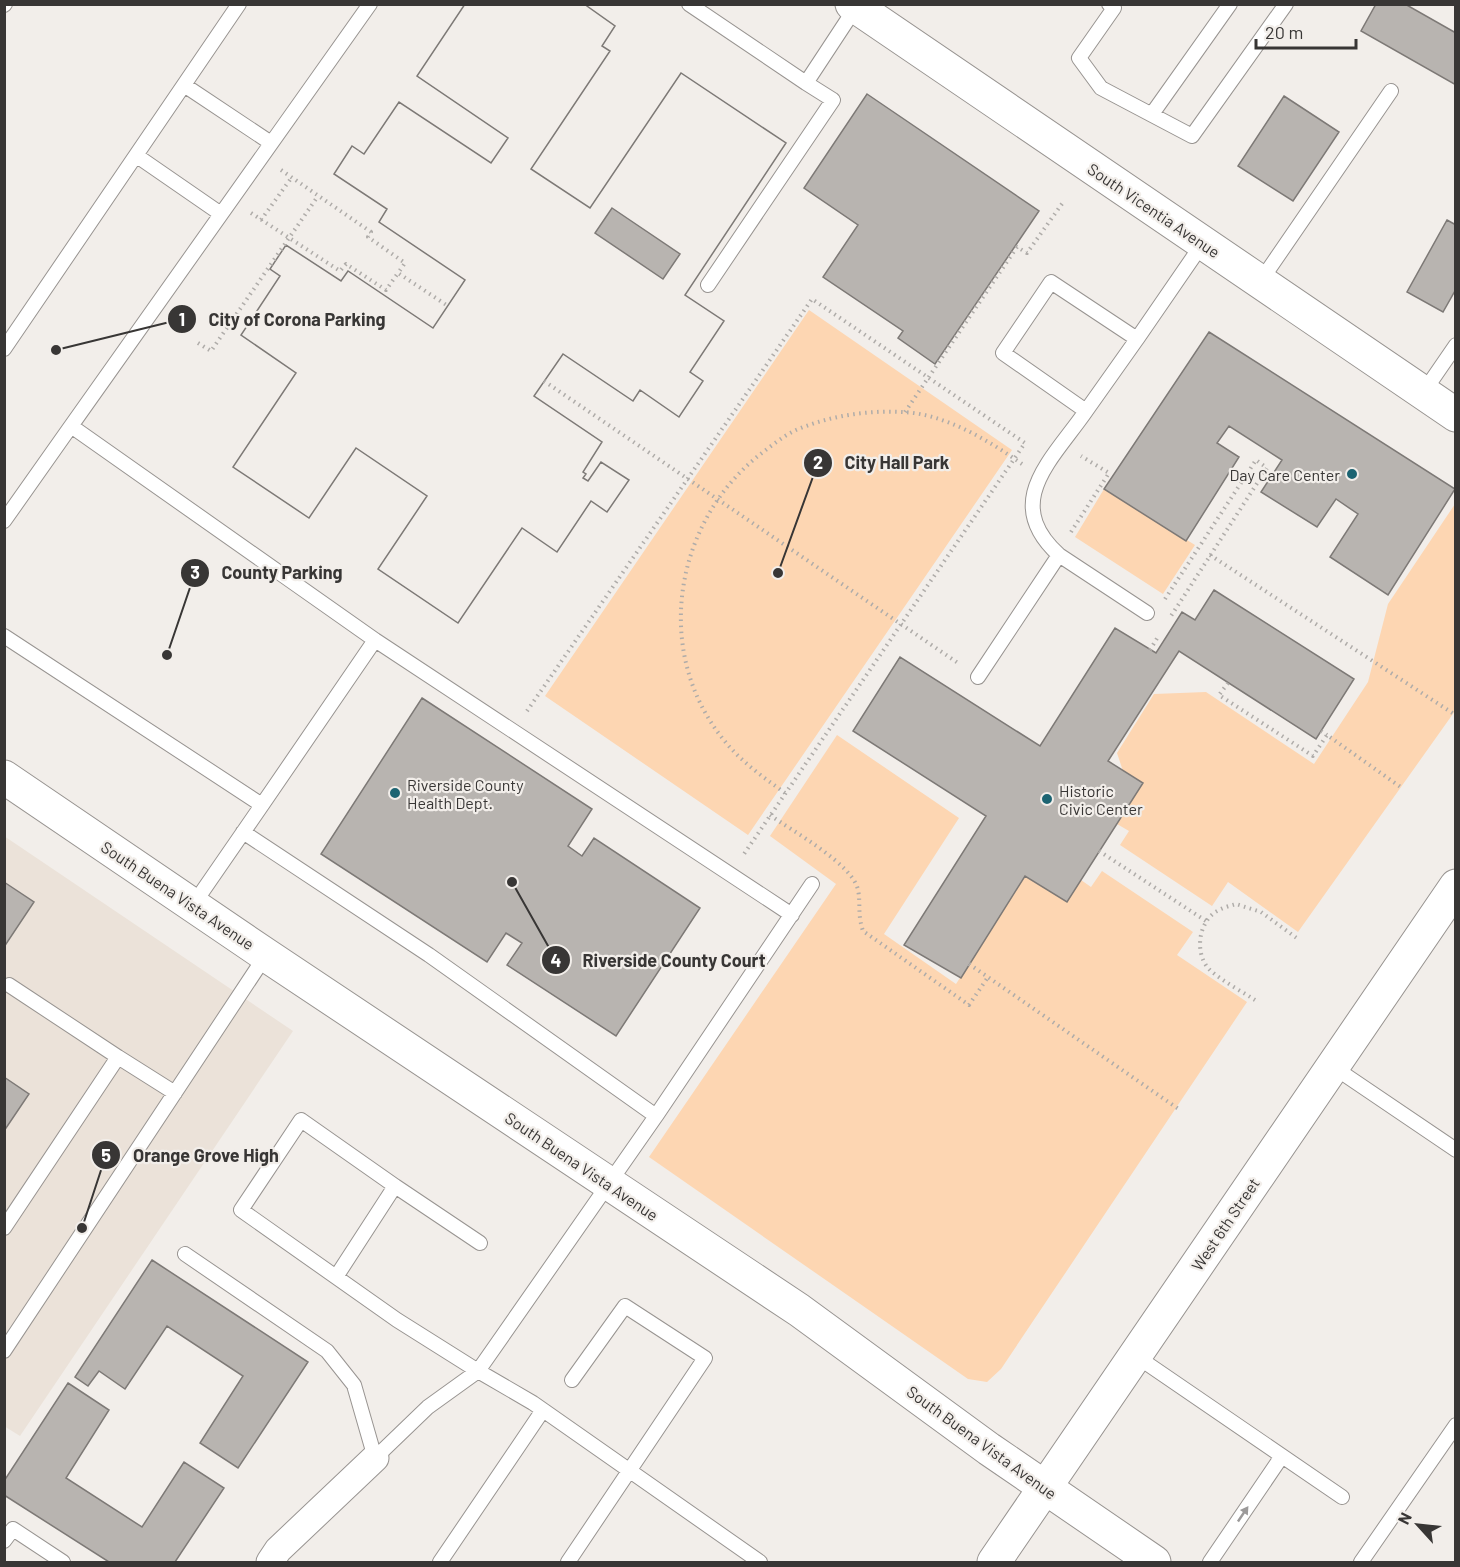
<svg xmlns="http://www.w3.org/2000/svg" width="1460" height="1567" font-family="Barlow,sans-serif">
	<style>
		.built { fill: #ebe2d9 }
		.green { fill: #fdd6b2 }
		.building { fill: #b8b4b0; stroke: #7d7976; stroke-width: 1.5; fill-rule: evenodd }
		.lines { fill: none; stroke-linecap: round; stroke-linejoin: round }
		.lane-casing { stroke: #989491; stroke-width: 16 }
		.street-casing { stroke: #989491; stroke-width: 29 }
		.secondary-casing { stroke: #989491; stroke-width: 35 }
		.primary-casing { stroke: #989491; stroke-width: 35 }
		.path { stroke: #afaca9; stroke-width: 4; stroke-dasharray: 1.5 4.5; stroke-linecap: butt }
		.lane { stroke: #fff; stroke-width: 14 }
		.street { stroke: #fff; stroke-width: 27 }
		.secondary { stroke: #fff; stroke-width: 33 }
		.primary { stroke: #fff; stroke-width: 33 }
		.oneway { fill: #9c9a9a }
		.poi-dot { fill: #1c6472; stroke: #f2eeea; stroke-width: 2 }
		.labels { text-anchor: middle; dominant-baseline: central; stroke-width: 4.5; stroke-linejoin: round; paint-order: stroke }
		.street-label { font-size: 16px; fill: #383635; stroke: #f2eeea }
		.poi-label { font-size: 16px; fill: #383635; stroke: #f2eeea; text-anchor: start }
		.leader { fill: none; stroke: #383635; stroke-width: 2 }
		.callout-dot { fill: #383635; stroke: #f2eeea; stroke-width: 2 }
		.mark-label { font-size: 18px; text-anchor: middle; font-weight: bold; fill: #fff }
		.callout-label { font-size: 18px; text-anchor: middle; font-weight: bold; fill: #383635; stroke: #f2eeea; stroke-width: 4.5; stroke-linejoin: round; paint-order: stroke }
	</style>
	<rect width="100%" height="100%" fill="#f2eeea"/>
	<!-- built -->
	<path class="built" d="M4,836L293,1031L20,1436L4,1426Z"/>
	<!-- green -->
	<path class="green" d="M809,310L1012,450L748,835L545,696Z
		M1104,489L1195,545L1163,594L1075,537Z
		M1455,504V711L1298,932L1228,882L1212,906L1120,845L1129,831L1117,824L1143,783L1123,771L1117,753L1154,694L1206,692L1314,764L1368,682L1388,604Z
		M837,735L959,818L884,934L956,984L1025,876L1067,902L1081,880L1091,887L1102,871L1193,932L1177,955L1247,1002L1001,1369L987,1382L968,1379L649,1157L836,884L770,836Z"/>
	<!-- building -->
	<path class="building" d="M465,4H584L615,26L602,46L610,51L531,169L590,208L681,73L786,143L685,295L724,321L690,372L703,381L679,417L640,390L633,401L563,354L534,396L602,442L583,472L586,474L583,478L588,481L601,462L629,480L607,512L591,501L557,552L522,528L458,623L378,569L427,496L356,448L309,518L233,467L296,373L241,335L280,276L270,269L286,245L341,281L348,271L433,328L465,280L379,222L387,209L334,174L352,146L364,154L399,102L491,163L508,138L417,76ZM612,208L680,254L663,279L595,233Z
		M465,4H584L615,26L602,46L610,51L531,169L590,208L681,73L786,143L685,295L724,321L690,372L703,381L679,417L640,390L633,401L563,354L534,396L602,442L583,472L586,474L583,478L588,481L601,462L629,480L607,512L591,501L557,552L522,528L458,623L378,569L427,496L356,448L309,518L233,467L296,373L241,335L280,276L270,269L286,245L341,281L348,271L433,328L465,280L379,222L387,209L334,174L352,146L364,154L399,102L491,163L508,138L417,76Z
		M1376,4H1405L1456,33V85L1361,31Z
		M867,94L1039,211L935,364L898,338L903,331L823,277L858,225L804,188Z
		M1284,96L1339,132L1293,201L1238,166Z
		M1447,220L1456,225V289L1443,312L1407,292Z
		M1209,332L1455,489L1388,595L1330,557L1358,514L1336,499L1317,527L1261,492L1282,460L1229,426L1217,443L1239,457L1186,541L1104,489Z
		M1214,590L1354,679L1316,739L1179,651L1108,761L1143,783L1067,902L1025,876L961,978L904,945L986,816L853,731L900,657L1040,746L1115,628L1156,653L1182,612L1195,620Z
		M422,698L592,809L568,846L582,856L594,838L700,908L616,1036L507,965L522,943L506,933L487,962L321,854Z
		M4,882L34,902L4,947Z
		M4,1077L29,1094L4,1131Z
		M152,1260L308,1362L238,1468L200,1443L243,1376L167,1326L125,1389L99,1371L88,1386L75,1377Z
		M68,1383L109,1410L66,1478L142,1527L184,1462L224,1488L175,1562H109L4,1495V1481Z"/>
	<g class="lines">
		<defs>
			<path id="lane" d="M689,4L806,83L856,7
				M1109,4L1114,8L1079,58L1101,88L1192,136L1286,4
				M4,5L5,4
				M184,85L271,143
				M1152,114L1230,4
				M137,156L221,214
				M1260,282L1391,91
				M708,285L833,100L806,83
				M4,349L239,4
				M1423,393L1456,345
				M1086,411L1137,339
				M4,521L71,426
				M1059,555L1147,613
				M4,636L262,805L375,640L71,426L370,4
				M375,640L792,915
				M978,677L1059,555C1001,502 1052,460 1086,411L1003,353L1051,282L1137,339L1203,243
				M243,832L429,955L656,1116L478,1371L397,1320L241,1210L301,1120L395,1186
				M193,905L262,805
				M118,1057L175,1093
				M1332,1066L1456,1150
				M656,1116L812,884
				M4,1228L118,1057L9,985
				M185,1254L327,1351L354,1385L375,1458L428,1407L478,1371L533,1403L760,1562
				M336,1277L395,1186L480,1243
				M4,1351L266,955
				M1136,1356L1342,1497
				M4,1541L13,1529L63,1562
				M440,1562L543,1410
				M568,1562L705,1358L625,1306L572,1380
				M1210,1562L1282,1456
				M1361,1562L1456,1425"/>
			<path id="street" d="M270,1562L278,1550L375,1458"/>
			<path id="secondary" d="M852,4L1456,415
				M4,777L266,955L799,1310L989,1449L1154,1562"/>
			<path id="primary" d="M994,1562L1456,886"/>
		</defs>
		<!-- lane casing -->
		<use href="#lane" class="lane-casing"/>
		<!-- street casing -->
		<use href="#street" class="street-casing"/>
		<!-- secondary casing -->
		<use href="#secondary" class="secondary-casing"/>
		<!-- primary casing -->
		<use href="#primary" class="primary-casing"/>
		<!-- path -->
		<path class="path" d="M281,170L371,232L368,237L405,263L398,273L448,306
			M251,213L340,271L346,264L386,290L398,273
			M261,220L292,177
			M198,343L211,351L318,196
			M544,381L958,663
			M905,412L1017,247L1027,253L1064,201
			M1071,532L1109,473L1081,456
			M1210,555L1454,714
			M1165,599L1256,460L1267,468L1171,616
			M1150,650L1159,635
			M1228,683L1219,695L1313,756L1327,735L1402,788
			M527,711L812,299L1025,443L744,854
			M1321,731L1327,735
			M785,793C763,777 740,761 723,739C653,652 674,524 758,456C770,447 783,436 796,430C829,416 867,410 903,412C945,414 988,440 1022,464
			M770,815C792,831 853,864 858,890C861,904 857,913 863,931L969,1005L988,977
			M1099,851L1206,921
			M969,964L1180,1110
			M1255,1000C1241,991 1224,982 1211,971C1195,957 1197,926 1214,913C1221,908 1229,906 1236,904L1261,912L1298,939"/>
		<!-- lane -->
		<use href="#lane" class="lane"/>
		<!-- street -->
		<use href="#street" class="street"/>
		<!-- secondary -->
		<use href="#secondary" class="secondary"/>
		<!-- primary -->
		<use href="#primary" class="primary"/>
	</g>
	<!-- one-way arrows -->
	<defs><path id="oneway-solid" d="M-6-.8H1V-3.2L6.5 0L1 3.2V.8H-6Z" transform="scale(1.5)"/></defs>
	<use class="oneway" href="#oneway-solid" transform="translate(1243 1514) rotate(-56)"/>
	<!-- markers -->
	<g class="poi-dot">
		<circle cx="1352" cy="474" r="6"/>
		<circle cx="395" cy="793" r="6"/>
		<circle cx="1047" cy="799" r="6"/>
	</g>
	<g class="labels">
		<!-- street labels -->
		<g class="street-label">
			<text transform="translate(1154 210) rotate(34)">South Vicentia Avenue</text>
			<text transform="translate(178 895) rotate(34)">South Buena Vista Avenue</text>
			<text transform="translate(582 1166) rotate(34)">South Buena Vista Avenue</text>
			<text transform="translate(1225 1224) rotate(-56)">West 6th Street</text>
			<text transform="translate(982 1442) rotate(36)">South Buena Vista Avenue</text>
		</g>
		<!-- poi labels -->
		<g class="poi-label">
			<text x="1340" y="474" text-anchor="end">Day Care Center</text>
			<text x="407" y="784">Riverside County<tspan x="407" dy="18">Health Dept.</tspan></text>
			<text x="1059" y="790">Historic<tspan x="1059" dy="18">Civic Center</tspan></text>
		</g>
	</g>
	<!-- callouts -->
	<path class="leader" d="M56 350L182 319M778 573L818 463M167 655L195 573M512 882L556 960M82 1228L106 1155"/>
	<g class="callout-dot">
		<circle cx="56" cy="350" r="6"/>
		<circle cx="778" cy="573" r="6"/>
		<circle cx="167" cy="655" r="6"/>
		<circle cx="512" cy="882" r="6"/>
		<circle cx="82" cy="1228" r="6"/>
		<circle cx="182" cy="319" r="15"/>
		<circle cx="818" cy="463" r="15"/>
		<circle cx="195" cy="573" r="15"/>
		<circle cx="556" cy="960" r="15"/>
		<circle cx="106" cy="1155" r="15"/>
	</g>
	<g class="mark-label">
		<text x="182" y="326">1</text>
		<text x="818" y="469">2</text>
		<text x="195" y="579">3</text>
		<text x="556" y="967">4</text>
		<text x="106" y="1162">5</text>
	</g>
	<g class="callout-label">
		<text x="297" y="326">City of Corona Parking</text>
		<text x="897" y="469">City Hall Park</text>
		<text x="282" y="579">County Parking</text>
		<text x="674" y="967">Riverside County Court</text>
		<text x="206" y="1162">Orange Grove High</text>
	</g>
	<!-- border -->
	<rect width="1460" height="1567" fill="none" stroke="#383635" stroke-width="12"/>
	<!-- north arrow -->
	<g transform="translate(1418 1525) rotate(297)" stroke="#f2eeea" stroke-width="4.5" paint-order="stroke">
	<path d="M0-4.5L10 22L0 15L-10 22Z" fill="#383635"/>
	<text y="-9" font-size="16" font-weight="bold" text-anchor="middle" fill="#383635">N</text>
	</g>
	<!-- scale -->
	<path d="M1256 39v9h100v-9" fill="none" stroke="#383635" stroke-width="3"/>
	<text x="1265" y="39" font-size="18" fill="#383635" stroke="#f2eeea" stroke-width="4.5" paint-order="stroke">20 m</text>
</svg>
